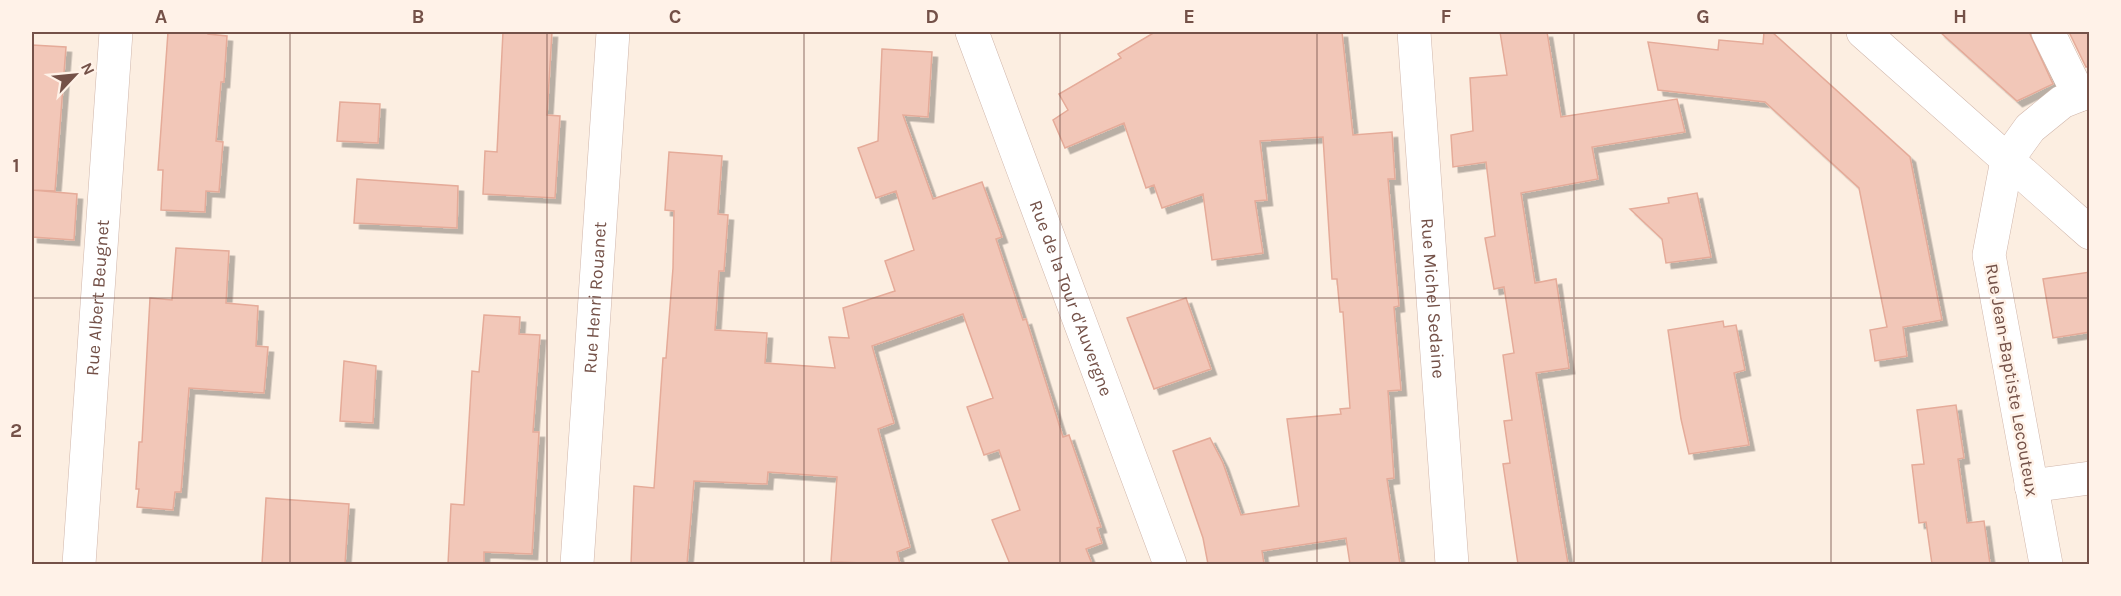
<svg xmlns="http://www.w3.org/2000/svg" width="2121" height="596" font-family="Karla,sans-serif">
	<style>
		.building { fill: #f2c7b8; stroke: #e5ab99; stroke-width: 1.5; filter: url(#shadow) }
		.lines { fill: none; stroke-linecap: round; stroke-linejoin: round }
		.minor-casing { stroke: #d0b6ab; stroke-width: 34 }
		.minor { stroke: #fff; stroke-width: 33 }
		.grid { fill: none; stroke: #745148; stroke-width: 1.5; stroke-opacity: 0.55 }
		.labels { text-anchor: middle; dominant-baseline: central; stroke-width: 5; stroke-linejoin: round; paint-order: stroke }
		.street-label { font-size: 18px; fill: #745148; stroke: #fff2e8 }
		.neatline { fill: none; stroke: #745148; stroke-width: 2 }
		.grid-label { font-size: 20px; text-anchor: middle; font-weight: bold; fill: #745148 }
	</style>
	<defs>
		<filter id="shadow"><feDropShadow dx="5.5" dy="5.5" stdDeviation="0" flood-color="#0004"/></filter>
	</defs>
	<rect width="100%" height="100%" fill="#fceee1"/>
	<!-- building -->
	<path class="building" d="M168,32H208V34L227,36L224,82H221L216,141L223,142L219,192L206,191L205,212L161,210L163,170H158Z
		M503,32H552L547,115L560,116L555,198L483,194L485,151L497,152Z
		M1155,32H1342L1353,135L1392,132L1395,179H1388L1399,306L1394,307L1401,390L1388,391L1394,478L1387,479L1400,564H1350L1346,538L1262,551L1264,564H1208L1203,538L1173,451L1210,438L1223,463L1241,515L1299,506L1287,419L1341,414L1340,409L1350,408L1343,312H1340L1337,279H1332L1323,137L1260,141L1267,200L1255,201L1263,253L1212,260L1203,194L1162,208L1154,185L1146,188L1124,123L1065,148L1053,120L1068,110L1059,94L1121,58L1118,54Z
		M1500,32H1547L1561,117L1677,99L1685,132L1592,147L1598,179L1521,193L1535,283L1556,279L1569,368L1536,373L1568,564H1518L1503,464L1510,463L1504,421L1512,420L1503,355L1514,353L1504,287L1494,289L1485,238L1495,236L1486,162L1453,167L1451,135L1473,131L1470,78L1507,75Z
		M1764,32H1772L1910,157L1942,320L1903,327L1907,356L1875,361L1870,330L1887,327L1859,188L1765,102L1658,90L1648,42L1718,50L1719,40L1763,44Z
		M1940,32H2029L2053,84L2017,101Z
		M2069,32H2090V66L2086,67Z
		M32,45L66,47L55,191L32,190Z
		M882,49L932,52L928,117L903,115L933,199L982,182L1002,237L996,239L1023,320L1026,319L1063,437L1069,435L1101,527L1097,528L1102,543L1086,549L1092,564H1010L992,520L1020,510L999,450L984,455L967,407L993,398L963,314L872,346L894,423L878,429L910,547L897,552L900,564L831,562L837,477L768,472L767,484L694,481L687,564H631L634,486L654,488L663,358H666L673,268L674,211L665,210L669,152L722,156L718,214L728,215L724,271H719L715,330L767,333L765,363L835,368L829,337L849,338L843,308L895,291L885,261L914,250L896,191L876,198L858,148L878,141Z
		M340,102L380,104L378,143L337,141Z
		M357,179L458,186L457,228L354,223Z
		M32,190L77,194L74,240L32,237Z
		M1697,193L1711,257L1666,263L1662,239L1630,209L1669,203L1668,198Z
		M176,248L229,251L226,303L258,306L256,346L268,347L264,393L189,388L181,492H175L173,510L137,507L139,489H136L139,442H142L150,298L172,300Z
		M2090,272V332L2053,338L2043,279Z
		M1186,298L1211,369L1154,389L1127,318Z
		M484,315L520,317L519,334L540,335L533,432H539L532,554L484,552V564H448L451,504L464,505L472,371L479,372Z
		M1723,321L1724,327L1736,325L1745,370L1734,373L1749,445L1689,454L1681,419L1668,330Z
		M344,361L376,366L373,423L340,421Z
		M1956,405L1964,458L1958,459L1967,523L1984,521L1990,564H1932L1926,522L1919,523L1912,465L1924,464L1917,410Z
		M266,498L349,504L345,564H262Z"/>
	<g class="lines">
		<defs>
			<g id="minor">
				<path id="s1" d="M972,32L1170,564"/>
				<path id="s2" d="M1414,32L1452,564"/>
				<path d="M1863,32L2090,233"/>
				<path d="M2048,32L2079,95"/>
				<path d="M2031,486L2090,478"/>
				<path id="s3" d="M79,564L116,32"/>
				<path id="s4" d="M577,564L613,32"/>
				<path d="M2046,564L1989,255L2007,160L2030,128L2062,102L2090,91"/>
			</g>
		</defs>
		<!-- minor casing -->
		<use href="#minor" class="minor-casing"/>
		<!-- minor -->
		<use href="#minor" class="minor"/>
	</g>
	<!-- grid -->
	<path class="grid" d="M290,32V564M547,32V564M804,32V564M1060,32V564M1317,32V564M1574,32V564M1831,32V564M32,298H2090"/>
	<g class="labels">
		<!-- street labels -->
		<g class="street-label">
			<text stroke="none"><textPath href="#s3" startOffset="267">Rue Albert Beugnet</textPath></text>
			<text stroke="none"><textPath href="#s4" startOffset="267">Rue Henri Rouanet</textPath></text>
			<text stroke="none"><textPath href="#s1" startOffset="284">Rue de la Tour d'Auvergne</textPath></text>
			<text stroke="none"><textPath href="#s2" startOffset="267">Rue Michel Sedaine</textPath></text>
			<text transform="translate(2012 380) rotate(80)">Rue Jean-Baptiste Lecouteux</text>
		</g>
	</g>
	<!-- border -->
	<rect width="2121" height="596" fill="none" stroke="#fff2e8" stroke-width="66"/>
	<!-- north arrow -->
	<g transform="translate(75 75) rotate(64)" stroke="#fff2e8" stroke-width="4.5" paint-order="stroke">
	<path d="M0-4.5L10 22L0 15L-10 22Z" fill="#745148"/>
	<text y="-9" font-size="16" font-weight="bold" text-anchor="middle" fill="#745148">N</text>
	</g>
	<rect x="33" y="33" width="2055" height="530" class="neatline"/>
	<g class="grid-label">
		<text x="161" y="23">A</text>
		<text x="418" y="23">B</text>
		<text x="675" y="23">C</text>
		<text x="932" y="23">D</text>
		<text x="1189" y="23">E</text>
		<text x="1446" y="23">F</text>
		<text x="1703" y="23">G</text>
		<text x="1960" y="23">H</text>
		<text x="16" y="172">1</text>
		<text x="16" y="437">2</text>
	</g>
</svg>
